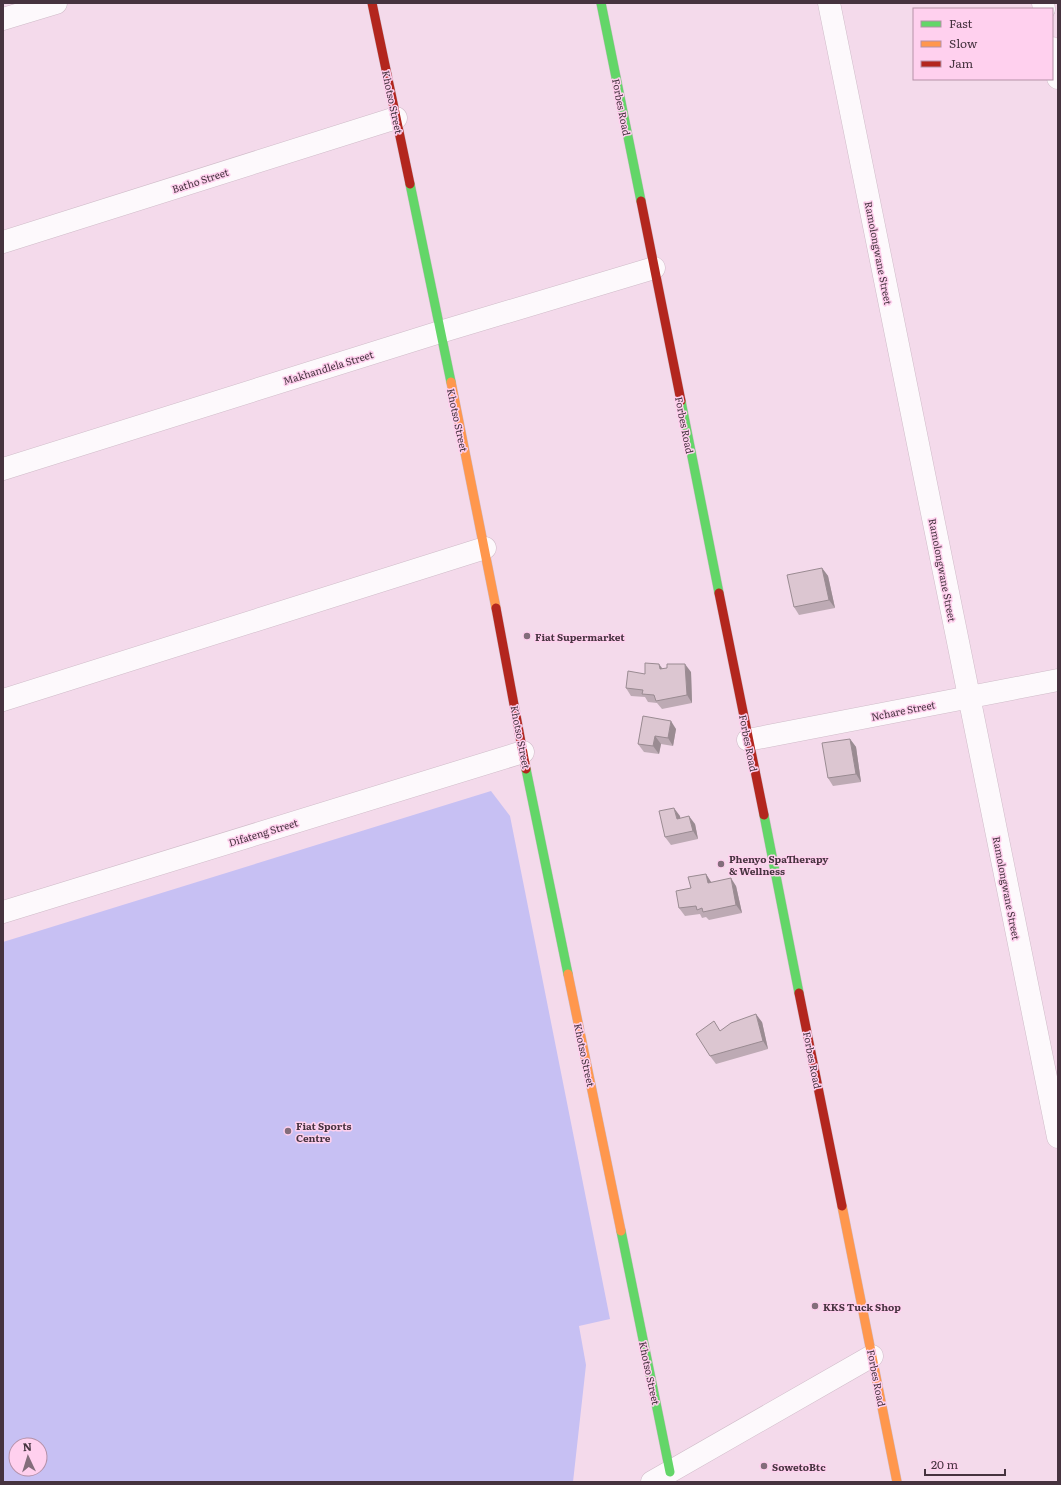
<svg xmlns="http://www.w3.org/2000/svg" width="1061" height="1485" font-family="Literata,serif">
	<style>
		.green { fill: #c7c0f3; fill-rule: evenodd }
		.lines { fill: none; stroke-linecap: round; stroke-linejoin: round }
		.street-casing { stroke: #cfbbc8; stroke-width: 23 }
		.fast-casing { stroke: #cfbbc8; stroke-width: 10 }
		.slow-casing { stroke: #cfbbc8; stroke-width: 10 }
		.jam-casing { stroke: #cfbbc8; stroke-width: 10 }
		.street { stroke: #fdf9fc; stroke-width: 22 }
		.fast { stroke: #63d668; stroke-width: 9 }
		.slow { stroke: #ff974d; stroke-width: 9 }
		.jam { stroke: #b3261e; stroke-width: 9 }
		.wall { fill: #bdaab4 }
		.shaded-wall { fill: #9a8b92 }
		.building { fill: #dcc6d1; stroke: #9a8b92 }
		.poi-dot { fill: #836d7b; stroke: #ffd0ee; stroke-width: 1.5 }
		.labels { text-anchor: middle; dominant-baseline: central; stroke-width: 3; stroke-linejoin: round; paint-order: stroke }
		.street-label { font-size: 10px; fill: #46333f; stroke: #ffd0ee }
		.poi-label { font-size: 10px; font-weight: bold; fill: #46333f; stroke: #ffd0ee; text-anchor: start }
	</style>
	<rect width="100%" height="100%" fill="#f4daeb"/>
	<!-- green -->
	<path class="green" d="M491,791L510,816L610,1319L579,1326L586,1365L573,1482H4L3,942ZM16,1445H40V1469H16Z"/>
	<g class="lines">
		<defs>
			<path id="street" d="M829,3L1058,1137
				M1043,3L1044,9
				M3,19L56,3
				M1052,48L1058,78
				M3,242L396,118
				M3,469L440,332L654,268
				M3,700L485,548
				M748,740L1058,680
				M3,912L523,752
				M652,1482L872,1356"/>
			<path id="fast" d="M601,3L641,201
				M410,184L451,382
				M681,401L719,593
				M526,769L568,974
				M764,815L799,993
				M621,1231L670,1472"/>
			<path id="slow" d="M451,382L496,608
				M568,974L621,1231
				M842,1206L897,1482"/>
			<path id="jam" d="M372,3L410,184
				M641,201L681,401
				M719,593L764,815
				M496,608L526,769
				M799,993L842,1206"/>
		</defs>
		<!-- street casing -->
		<use href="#street" class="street-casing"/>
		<!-- fast casing -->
		<use href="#fast" class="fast-casing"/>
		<!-- slow casing -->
		<use href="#slow" class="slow-casing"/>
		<!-- jam casing -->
		<use href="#jam" class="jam-casing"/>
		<!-- street -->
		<use href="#street" class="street"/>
		<!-- fast -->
		<use href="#fast" class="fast"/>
		<!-- slow -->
		<use href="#slow" class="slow"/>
		<!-- jam -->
		<use href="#jam" class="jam"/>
	</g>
	<!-- wall -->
	<path class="wall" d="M822,568L828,576L835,608L799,615L794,607Z
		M663,669L691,672L692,703L662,709L657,703L648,702L645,697L631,696L626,688L645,674Z
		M643,716L676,729L673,746L661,744L659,754L644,752L638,744Z
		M850,739L856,747L861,782L833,786L828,778Z
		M680,816V818L695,824L698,839L671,845L665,837Z
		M706,874L711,882L736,886L742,913L709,920L706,917L702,918L700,914L685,916L679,908L691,888Z
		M762,1022L768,1049L716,1064L710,1056L720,1031Z"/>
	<!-- shaded-wall -->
	<path class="shaded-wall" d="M822,568L828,576L835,608L829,600Z
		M659,664L665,672L660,669Z
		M685,664L691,672L692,703L687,695Z
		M671,721L676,729L673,746L668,738Z
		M655,736L661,744L659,754L653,746Z
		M850,739L856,747L861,782L856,774Z
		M674,808L680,816L682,827L677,819Z
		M689,816L695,824L698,839L693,831Z
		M706,874L711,882L708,883Z
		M731,878L736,886L742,913L736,905Z
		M756,1014L762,1022L768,1049L763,1041Z"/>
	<!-- building -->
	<path class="building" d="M822,568L829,600L794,607L787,575Z
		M645,663L659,664L660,669L667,668V664H685L687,695L656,701L654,695L642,694L643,690L626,688L628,671L645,674Z
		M643,716L671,721L668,738L655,736L653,746L638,744Z
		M850,739L856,774L828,778L822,743Z
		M674,808L677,819L689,816L693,831L665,837L659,811Z
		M706,874L708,883L731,878L736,905L703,912L702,908L697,910L696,906L679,908L676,891L691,888L688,877Z
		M756,1014L763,1041L710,1056L696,1034L714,1021L720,1031L731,1023Z"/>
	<!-- markers -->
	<g class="poi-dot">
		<circle cx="527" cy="636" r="4"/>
		<circle cx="721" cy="864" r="4"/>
		<circle cx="288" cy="1131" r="4"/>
		<circle cx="815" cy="1306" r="4"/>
		<circle cx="764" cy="1466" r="4"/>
	</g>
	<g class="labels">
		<!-- street labels -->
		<g class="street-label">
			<text transform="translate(393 102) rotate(78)">Khotso Street</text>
			<text transform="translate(622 107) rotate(79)">Forbes Road</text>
			<text transform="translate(200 180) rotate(-18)">Batho Street</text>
			<text transform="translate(879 253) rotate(79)">Ramolongwane Street</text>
			<text transform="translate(328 367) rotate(-17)">Makhandlela Street</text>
			<text transform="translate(458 420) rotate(78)">Khotso Street</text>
			<text transform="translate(685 425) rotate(79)">Forbes Road</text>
			<text transform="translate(943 570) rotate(79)">Ramolongwane Street</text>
			<text transform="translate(903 710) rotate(-11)">Nchare Street</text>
			<text transform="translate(521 737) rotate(79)">Khotso Street</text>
			<text transform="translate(749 743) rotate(79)">Forbes Road</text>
			<text transform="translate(263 832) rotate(-17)">Difateng Street</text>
			<text transform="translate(1007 888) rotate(79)">Ramolongwane Street</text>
			<text transform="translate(585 1055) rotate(78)">Khotso Street</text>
			<text transform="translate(813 1060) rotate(79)">Forbes Road</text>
			<text transform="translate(650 1373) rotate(78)">Khotso Street</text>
			<text transform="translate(877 1378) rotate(79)">Forbes Road</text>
		</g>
		<!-- poi labels -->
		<g class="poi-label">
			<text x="535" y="636">Fiat Supermarket</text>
			<text x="729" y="858">Phenyo SpaTherapy<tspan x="729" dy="12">&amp; Wellness</tspan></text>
			<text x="296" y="1125">Fiat Sports<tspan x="296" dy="12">Centre</tspan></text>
			<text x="823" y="1306">KKS Tuck Shop</text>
			<text x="772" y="1466">SowetoBtc</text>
		</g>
	</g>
	<!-- border -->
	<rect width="1061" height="1485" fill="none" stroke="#46333f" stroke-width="8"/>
	<!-- legend -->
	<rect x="913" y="8" width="140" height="72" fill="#ffd0ee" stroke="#b591a8"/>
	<rect x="921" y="21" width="20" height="6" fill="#63d668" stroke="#b591a8"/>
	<text x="949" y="28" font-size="12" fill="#46333f">Fast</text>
	<rect x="921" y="41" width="20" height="6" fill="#ff974d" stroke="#b591a8"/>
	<text x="949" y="48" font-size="12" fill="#46333f">Slow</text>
	<rect x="921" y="61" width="20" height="6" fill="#b3261e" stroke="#b591a8"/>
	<text x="949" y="68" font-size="12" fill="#46333f">Jam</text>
	<!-- north arrow -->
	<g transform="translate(28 1457) rotate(356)"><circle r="19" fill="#ffd0ee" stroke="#b591a8"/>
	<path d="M0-3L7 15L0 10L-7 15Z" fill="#836d7b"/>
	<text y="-6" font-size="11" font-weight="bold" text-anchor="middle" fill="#46333f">N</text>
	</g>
	<!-- scale -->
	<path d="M925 1469v6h80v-6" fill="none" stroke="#46333f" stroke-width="2"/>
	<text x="931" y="1469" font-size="12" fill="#46333f" stroke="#ffd0ee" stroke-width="3" paint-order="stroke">20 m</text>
</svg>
